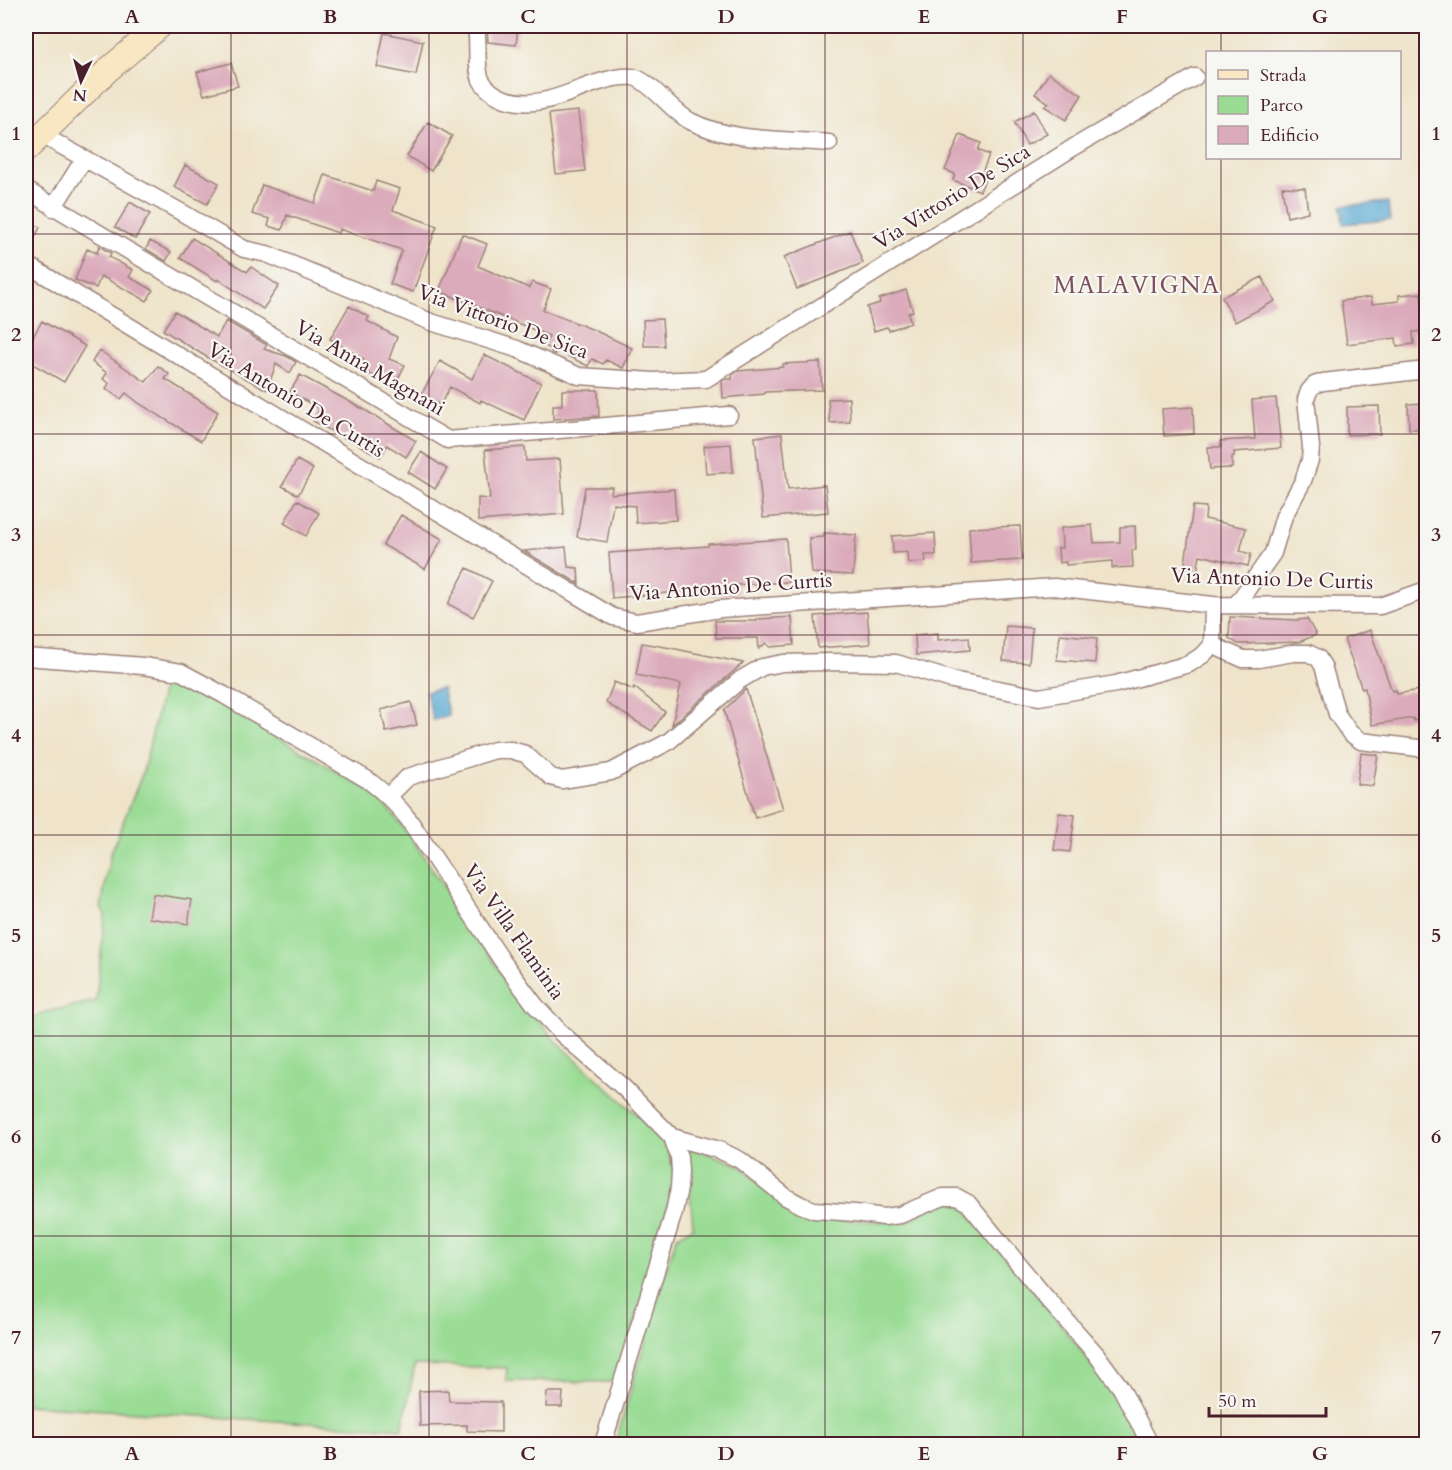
<svg xmlns="http://www.w3.org/2000/svg" width="1452" height="1470" font-family="Cardo,serif">
	<style>
		.green { fill: #9adc94; stroke: #727e60; stroke-width: 1.5 }
		.water { fill: #59a9d3; stroke: #52647f; stroke-width: 1.5 }
		.building { fill: #dbabbb }
		.lines { fill: none; stroke-linecap: round; stroke-linejoin: round }
		.minor-casing { stroke: #9c827a; stroke-width: 19 }
		.secondary-casing { stroke: #9c827a; stroke-width: 26 }
		.minor { stroke: #fff; stroke-width: 16 }
		.secondary { stroke: #f9e7c3; stroke-width: 24 }
		.grid { fill: none; stroke: #4a1f2b; stroke-width: 1.5; stroke-opacity: 0.55 }
		.labels { text-anchor: middle; dominant-baseline: central; stroke-width: 4.5; stroke-linejoin: round; paint-order: stroke }
		.street-label { font-size: 21px; fill: #4a1f2b; stroke: #f6f6f2 }
		.quarter-label { font-size: 24px; letter-spacing: 1.5px; fill: #7d505d; stroke: #f6f6f2 }
		.neatline { fill: none; stroke: #4a1f2b; stroke-width: 2 }
		.grid-label { font-size: 20px; text-anchor: middle; font-weight: bold; fill: #4a1f2b }
	</style>
	<rect width="100%" height="100%" fill="#f6f6f2"/>
	<filter id="ink" filterUnits="userSpaceOnUse"><feTurbulence type="fractalNoise" baseFrequency=".0167" numOctaves="2"/><feDisplacementMap in="SourceGraphic" scale="12" xChannelSelector="R" yChannelSelector="G"/><feConvolveMatrix kernelMatrix="1 2 1 2 8 2 1 2 1" color-interpolation-filters="sRGB"/></filter>
	<filter id="wash" filterUnits="userSpaceOnUse"><feTurbulence type="fractalNoise" baseFrequency=".008" numOctaves="4" result="noise"/><feDisplacementMap in="SourceGraphic" scale="24" xChannelSelector="R" yChannelSelector="G"/><feGaussianBlur stdDeviation="1.35" result="paint"/><feColorMatrix in="noise" values="0 0 0 0 0 0 0 0 0 0 0 0 0 0 0 0 0 1.4 0 .05"/><feComposite in="paint" operator="in"/></filter>
	<g filter="url(#wash)">
		<rect width="100%" height="100%" fill="#efe4ca"/>
		<!-- green -->
		<path class="green" d="M166,675L193,688L364,787L385,805L408,833L512,989L554,1039L657,1133L668,1151L674,1168L673,1189L618,1382L506,1381L507,1368L415,1365L402,1429L26,1405V1021L42,1013L96,1001L105,915L101,908L110,855L143,772Z
			M690,1147L739,1165L796,1214L854,1221L907,1222L930,1207L953,1202L964,1208L1048,1308L1114,1393L1141,1444H615L676,1237L693,1227L687,1158V1150Z"/>
		<!-- water -->
		<path class="water" d="M1388,202L1390,220L1343,224L1341,206Z
			M442,688L449,716L433,720L426,692Z"/>
		<g id="blocks">
			<!-- building -->
			<path class="building" d="M487,26H518L516,45L488,42Z
				M384,33L423,41L416,75L377,67Z
				M231,63L238,86L204,95L197,72Z
				M1049,73L1082,95L1066,120L1044,106L1049,103L1035,94Z
				M578,111L585,171L556,174L549,114Z
				M1034,111L1047,134L1027,145L1014,122Z
				M428,122L452,136L431,171L407,156Z
				M960,135L981,143L978,150L989,155L982,173L987,175L980,191L953,180L955,174L945,170Z
				M185,165L219,183L207,204L174,187Z
				M325,175L373,191L376,181L400,189L393,210L437,226L413,292L390,284L402,250L339,229L338,233L287,215L282,230L268,226L270,219L252,214L262,185L315,203Z
				M1282,187L1305,188L1308,212L1287,217Z
				M130,202L150,214L135,239L115,227Z
				M26,220L40,227L27,254H26Z
				M850,231L863,263L797,289L784,257Z
				M462,234L487,244L478,266L529,288L532,282L551,289L543,310L594,330L632,348L623,368L606,360L603,364L592,359L588,366L561,353L560,344L555,354L551,352V349L545,346L549,336L439,291Z
				M192,238L247,272L251,267L279,286L263,309L218,279L217,281L180,258Z
				M150,241L171,252L166,261L146,249Z
				M99,246L111,253L109,257L133,270L129,277L153,290L147,301L101,276L96,288L75,280L87,249L97,253Z
				M1262,277L1275,301L1235,322L1222,297Z
				M906,290L913,311L908,313L911,323L889,330L887,327L874,331L867,307L880,303L879,299Z
				M1421,293L1425,331L1413,332L1414,344L1397,346L1396,338L1347,344L1341,301L1371,297L1372,304L1399,301V295Z
				M349,306L369,317L367,321L397,337L389,359L405,365L394,387L359,368L364,359L330,339Z
				M175,311L217,337L226,321L267,345L264,349L286,356L296,362L290,373L276,364L267,390L205,356L163,330Z
				M662,319L664,346H644L643,320Z
				M42,321L85,346L64,382L26,360V349Z
				M99,350L146,382L158,366L169,374L165,379L218,412L201,441L140,404L126,393L121,399L106,389L109,383L103,379L107,373L92,362Z
				M484,355L541,383L524,420L481,400L480,403L450,387L440,405L421,395L440,361L472,379Z
				M820,362L822,390L764,392V394L723,398L722,381L725,379H732V375L738,371L783,367V364Z
				M300,375L365,410L416,441L406,457L387,445L380,457L349,439L348,440L313,421L320,409L290,392Z
				M562,390H598L599,416L553,419V405H562Z
				M849,398L850,422L830,423L828,399Z
				M1276,398L1281,448L1234,452V456L1232,457V468L1210,469L1208,447H1221L1220,441L1255,439L1252,400Z
				M1426,403V429H1409L1408,404Z
				M1379,406L1380,434L1347,435V407Z
				M1193,407L1194,434L1164,436L1162,409Z
				M782,434L788,489L825,485L828,512L763,518L755,437Z
				M731,444L733,472L706,474L704,446Z
				M525,447L526,461L560,459L564,514L478,521V498L490,499L485,450Z
				M421,452L447,469L435,489L408,472Z
				M297,460L313,469L298,495L282,486Z
				M585,487H612L611,494L674,489L676,520L636,523L635,506L613,504L607,542L577,537Z
				M297,500L319,513L306,536L284,523Z
				M1193,506L1206,507L1205,519L1246,528L1240,551L1251,554L1248,566L1200,555L1197,573L1184,571Z
				M401,515L442,539L425,569L383,545Z
				M1092,525L1094,543L1120,542V527L1135,526L1136,550H1132L1133,567L1112,568V561L1066,565V562L1059,563L1058,548H1062L1061,528Z
				M1020,526L1022,560L971,563L969,528Z
				M824,533L856,535L853,575L812,573L809,538L824,537Z
				M935,533L936,555H925L926,562L908,563L907,552L893,553L892,536Z
				M786,539L789,582L737,585L738,593L712,595V589L612,598L609,553L708,546V544Z
				M566,547L568,567L578,568L579,584L524,551Z
				M467,568L492,581L473,617L448,604Z
				M867,612L870,644L818,648L815,616Z
				M792,617L794,645L770,647L766,643L759,649L758,638H716L715,621H757V619Z
				M1230,617L1297,620L1307,619L1316,635L1299,642L1238,644L1229,638Z
				M1006,626L1032,628L1029,663L1003,661Z
				M1370,630L1392,691L1396,690L1397,694L1426,689V719L1414,721L1413,718L1372,725L1365,688L1362,689L1344,639Z
				M938,633V640L969,637L970,650L916,655L915,635Z
				M1060,634L1097,638L1095,663L1057,660Z
				M642,643L671,648L743,663L672,725L681,684L636,675Z
				M614,682L634,690V687L665,712L652,731L606,703Z
				M746,689L783,809L755,818L724,710Z
				M411,702L417,725L386,732L381,710Z
				M1361,753L1378,755L1373,786L1357,784Z
				M1059,813L1075,815L1070,852L1054,850Z
				M153,894L192,900L188,924L149,918Z
				M448,1390L449,1401L501,1402V1432L467,1431V1425L420,1426L419,1391Z
				M547,1392H563L562,1407H546Z"/>
		</g>
	</g>
	<g filter="url(#ink)">
		<use href="#blocks" fill-opacity="0" stroke="#9c827a" stroke-width="1.5"/>
		<g class="lines">
			<defs>
				<path id="minor" d="M476,26C479,42 475,65 481,80C486,89 496,96 505,99C545,112 577,85 615,78C621,77 627,76 633,77C649,80 673,112 690,121C731,142 784,139 829,143
					M40,134L181,212L244,249L267,254L431,322L517,349L579,376L653,381L706,379L1074,147L1195,77
					M26,190L448,440L729,415
					M53,208L84,159
					M26,264L613,617L637,622L720,609L1054,587L1213,605L1380,606L1426,590
					M1236,605L1273,553L1284,516L1303,481L1310,460L1311,447L1306,399L1309,391L1314,385L1323,382L1426,370
					M1212,645L1243,659H1259L1293,653H1308L1318,658L1323,666L1337,714L1350,733L1361,741L1426,749
					M26,657L143,666L181,672L224,695L368,780C384,792 397,804 409,820L503,962L535,1005L562,1034L624,1088L672,1137L679,1157L680,1171L679,1188L674,1212L603,1444
					M389,796L408,777L495,750H511L525,754L551,777L562,780L611,772L668,742L740,680L762,667L783,663L830,662L896,663L952,680L1039,697L1116,684L1189,664L1204,654L1212,645L1213,605
					M672,1137L719,1150L740,1160L786,1197L801,1205L814,1210L855,1213L884,1217L900,1215L943,1197H957L968,1203L1042,1293L1096,1354L1121,1388L1150,1444"/>
				<path id="secondary" d="M26,150L109,69L160,26"/>
			</defs>
			<!-- minor casing -->
			<use href="#minor" class="minor-casing"/>
			<!-- secondary casing -->
			<use href="#secondary" class="secondary-casing"/>
			<!-- minor -->
			<use href="#minor" class="minor"/>
			<!-- secondary -->
			<use href="#secondary" class="secondary"/>
		</g>
	</g>
	<!-- grid -->
	<path class="grid" d="M231,26V1444M429,26V1444M627,26V1444M825,26V1444M1023,26V1444M1221,26V52M1221,158V1444M26,234H1426M26,434H1426M26,635H1426M26,835H1426M26,1036H1426M26,1236H1426"/>
	<g class="labels">
		<!-- street labels -->
		<g class="street-label">
			<text transform="translate(952 197) rotate(-32)">Via Vittorio De Sica</text>
			<text transform="translate(503 322) rotate(20)">Via Vittorio De Sica</text>
			<text transform="translate(370 368) rotate(30)">Via Anna Magnani</text>
			<text transform="translate(296 400) rotate(31)">Via Antonio De Curtis</text>
			<text transform="translate(1272 579) rotate(2)">Via Antonio De Curtis</text>
			<text transform="translate(731 587) rotate(-4)">Via Antonio De Curtis</text>
			<text transform="translate(514 932) rotate(55)">Via Villa Flaminia</text>
		</g>
		<!-- quarter labels -->
		<g class="quarter-label">
			<text x="1137" y="285">MALAVIGNA</text>
		</g>
	</g>
	<!-- margin -->
	<rect width="1452" height="1470" fill="none" stroke="#f6f6f2" stroke-width="66"/>
	<!-- legend -->
	<rect x="1206" y="51" width="195" height="108" fill="#f6f6f2" stroke="#b1a0a2" stroke-width="1.5"/>
	<rect x="1218" y="70" width="30" height="9" fill="#f9e7c3" stroke="#b1a0a2" stroke-width="1.5"/>
	<text x="1260" y="81" font-size="18" fill="#4a1f2b">Strada</text>
	<rect x="1218" y="96" width="30" height="18" fill="#9adc94" stroke="#b1a0a2" stroke-width="1.5"/>
	<text x="1260" y="111" font-size="18" fill="#4a1f2b">Parco</text>
	<rect x="1218" y="126" width="30" height="18" fill="#dbabbb" stroke="#b1a0a2" stroke-width="1.5"/>
	<text x="1260" y="141" font-size="18" fill="#4a1f2b">Edificio</text>
	<!-- north arrow -->
	<g transform="translate(81 81) rotate(185)" stroke="#f6f6f2" stroke-width="4.5" paint-order="stroke">
	<path d="M0-4.5L10 22L0 15L-10 22Z" fill="#4a1f2b"/>
	<text y="-9" font-size="16" font-weight="bold" text-anchor="middle" fill="#4a1f2b">N</text>
	</g>
	<!-- scale -->
	<path d="M1209 1407v9h117v-9" fill="none" stroke="#4a1f2b" stroke-width="3"/>
	<text x="1218" y="1407" font-size="18" fill="#4a1f2b" stroke="#f6f6f2" stroke-width="4.5" paint-order="stroke">50 m</text>
	<rect x="33" y="33" width="1386" height="1404" class="neatline"/>
	<g class="grid-label">
		<text x="132" y="23">A</text>
		<text x="330" y="23">B</text>
		<text x="528" y="23">C</text>
		<text x="726" y="23">D</text>
		<text x="924" y="23">E</text>
		<text x="1122" y="23">F</text>
		<text x="1320" y="23">G</text>
		<text x="16" y="140">1</text>
		<text x="1436" y="140">1</text>
		<text x="16" y="341">2</text>
		<text x="1436" y="341">2</text>
		<text x="16" y="541">3</text>
		<text x="1436" y="541">3</text>
		<text x="16" y="742">4</text>
		<text x="1436" y="742">4</text>
		<text x="16" y="942">5</text>
		<text x="1436" y="942">5</text>
		<text x="16" y="1143">6</text>
		<text x="1436" y="1143">6</text>
		<text x="16" y="1344">7</text>
		<text x="1436" y="1344">7</text>
		<text x="132" y="1460">A</text>
		<text x="330" y="1460">B</text>
		<text x="528" y="1460">C</text>
		<text x="726" y="1460">D</text>
		<text x="924" y="1460">E</text>
		<text x="1122" y="1460">F</text>
		<text x="1320" y="1460">G</text>
	</g>
</svg>
